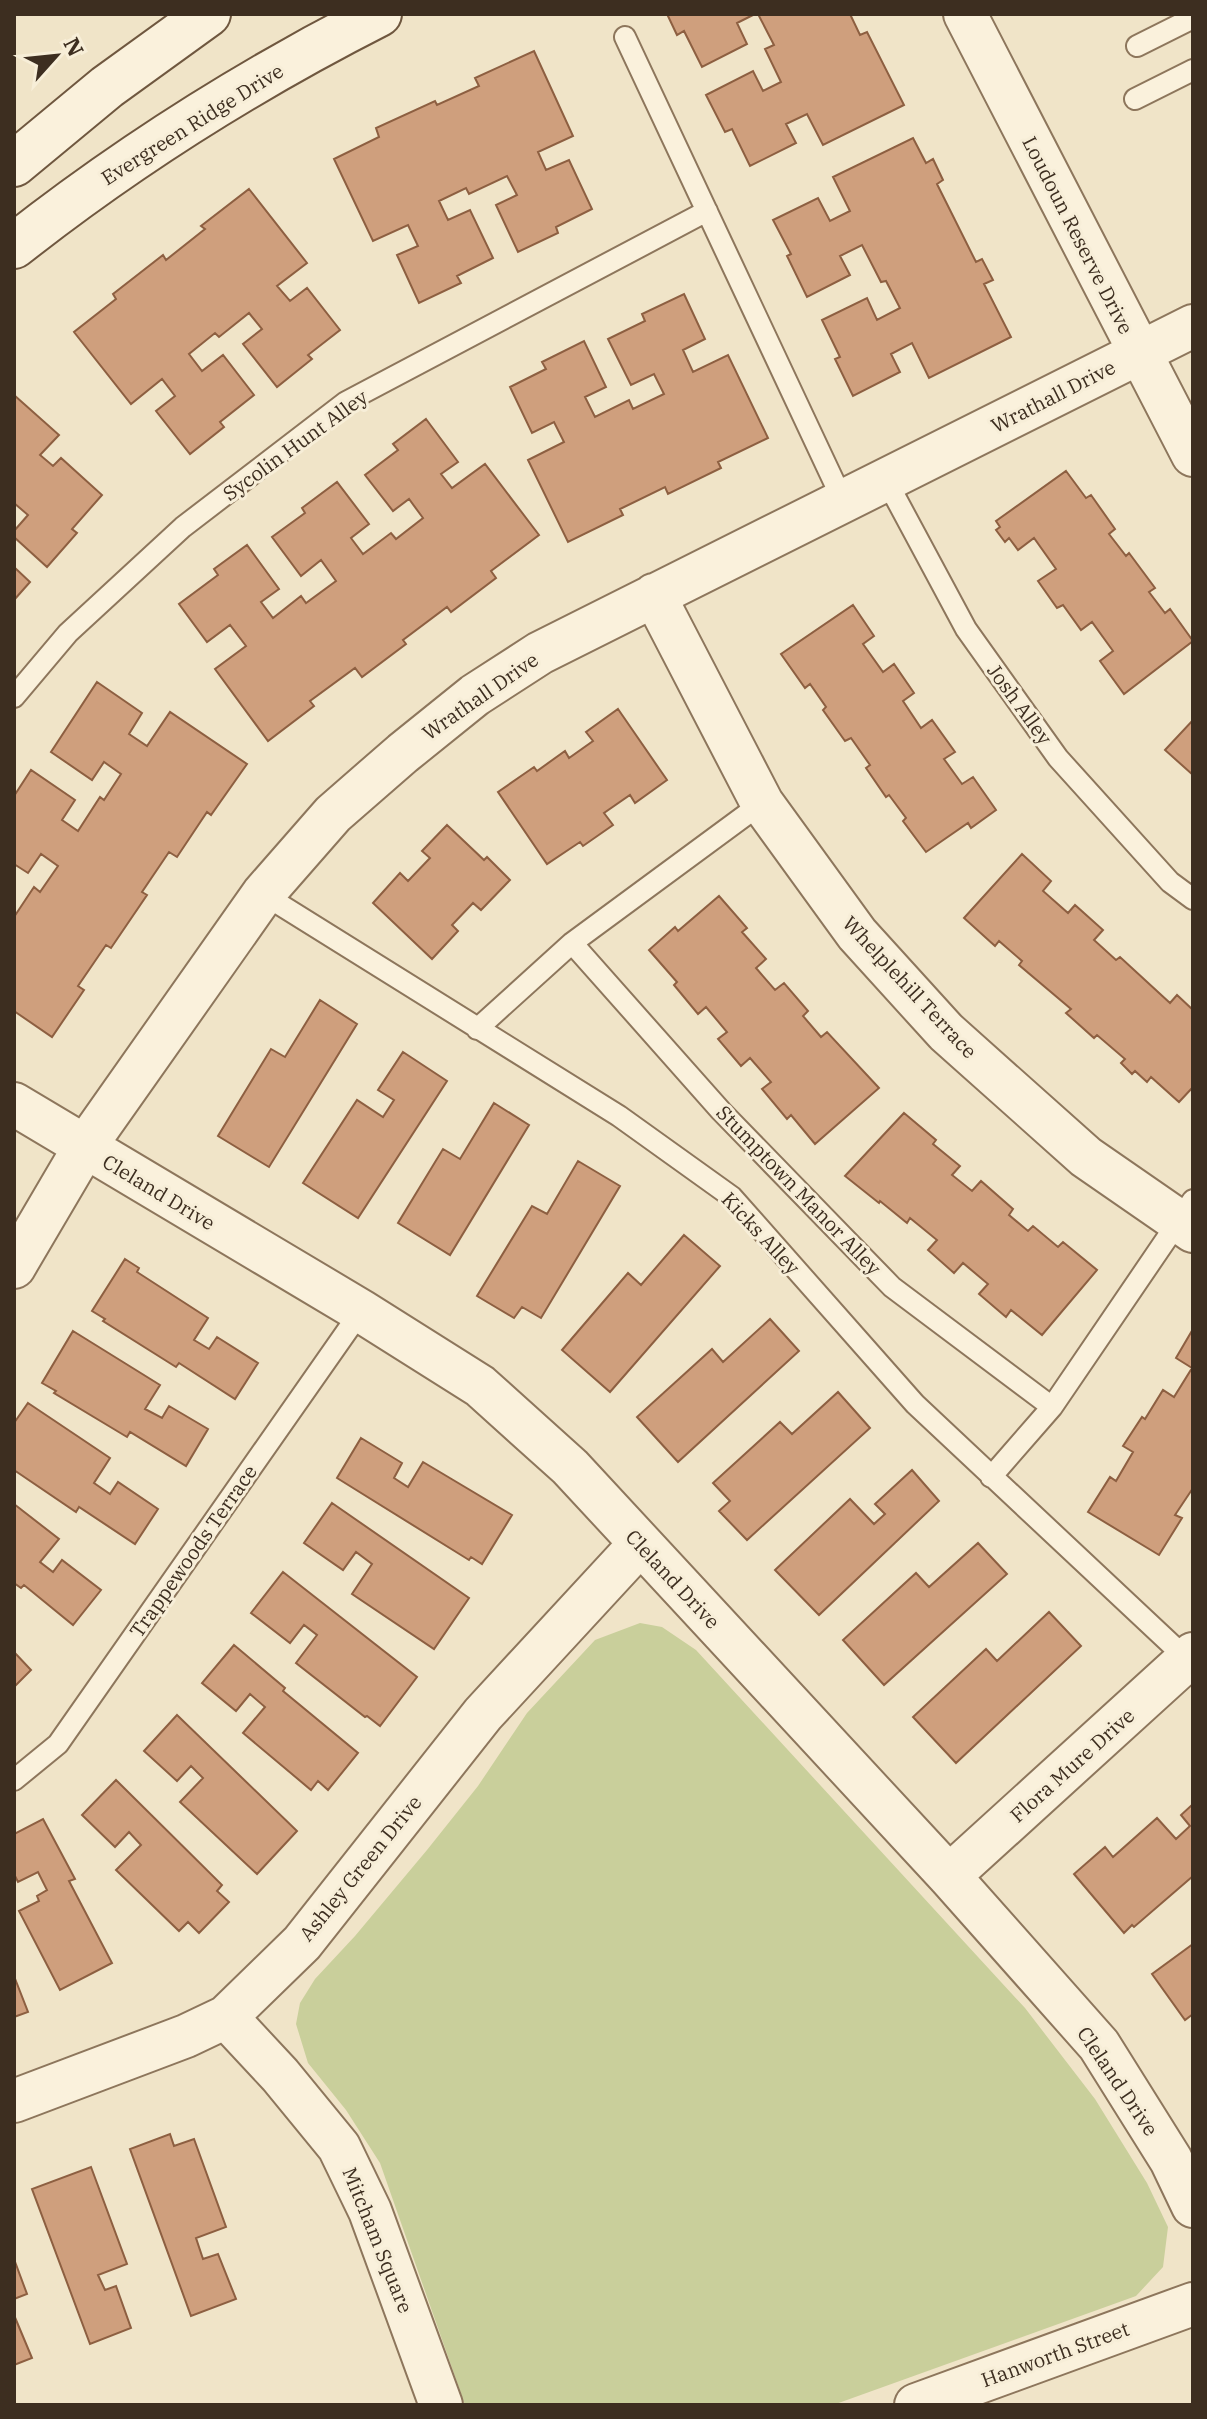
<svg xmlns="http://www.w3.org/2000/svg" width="1207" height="2419" font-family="'IBM Plex Serif',serif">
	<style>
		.green { fill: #c9cf9b }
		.building { fill: #cf9f7d; stroke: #8d5f41; stroke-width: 2 }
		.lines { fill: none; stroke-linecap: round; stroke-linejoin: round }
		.lane-casing { stroke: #8d765c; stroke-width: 24 }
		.street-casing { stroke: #8d765c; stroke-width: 46 }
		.secondary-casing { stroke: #6f573f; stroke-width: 48 }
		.lane { stroke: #faf1dc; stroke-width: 20 }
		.street { stroke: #faf1dc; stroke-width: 42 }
		.secondary { stroke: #faf1dc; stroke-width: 44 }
		.labels { text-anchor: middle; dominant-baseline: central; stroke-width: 6; stroke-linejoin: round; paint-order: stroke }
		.street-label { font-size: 20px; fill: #3d2e20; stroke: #f7eed8 }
	</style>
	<rect width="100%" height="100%" fill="#f0e4c8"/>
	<!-- green -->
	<path class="green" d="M640,1623L662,1627L696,1650L1025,2008L1095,2099L1147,2183L1168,2227L1163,2267L1136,2296L833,2405H465L380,2163L346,2110L308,2063L296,2024L300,2003L315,1979L355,1936L427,1850L478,1786L527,1713L595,1640Z"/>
	<!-- building -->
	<path class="building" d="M667,14H755L737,23L747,44L702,67L684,31L677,35Z
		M758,14H850L860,35L867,32L904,105L823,145L807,114L786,124L796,143L750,166L732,129L725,132L706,95L753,71L763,91L781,82L765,49L774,45Z
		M534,51L573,136L538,152L546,170L569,160L592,209L556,227L558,233L518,252L496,205L517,195L507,176L469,194L466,188L439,201L448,220L470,210L493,258L457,276L461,283L419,303L397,255L418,246L408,225L373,241L334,159L379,137L376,128L435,101L437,105L479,86L475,78Z
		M913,138L926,163L933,159L943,180L937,184L976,262L982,259L993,280L984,284L1011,337L929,378L912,343L891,354L900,372L853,396L835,359L840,357L822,320L867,298L877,320L900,308L886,281L881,282L862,245L840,256L850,275L807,297L787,256L791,254L773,220L818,198L830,221L850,211L833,177Z
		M249,189L307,263L277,286L290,301L307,288L340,330L308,355L312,359L277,387L243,344L262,329L249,313L219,337L215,333L189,354L202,371L223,355L254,395L220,422L224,427L190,454L156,411L175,396L162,379L131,404L74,332L116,299L113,294L163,255L166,260L205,229L201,226Z
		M684,294L705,339L683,350L693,372L728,355L768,438L718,462L721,468L668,494L665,487L620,509L623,515L568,542L528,460L564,442L554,422L532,433L510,387L546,369L542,362L584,341L606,387L585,397L595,417L629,400L633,409L664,394L654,374L631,385L608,339L645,321L642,314Z
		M14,395L59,435L40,455L53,466L61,458L102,495L72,529L77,533L47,567L14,537V531L28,515L14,503Z
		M426,419L458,462L441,474L452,488L485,464L539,535L491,571L496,578L451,612L447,607L403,640L406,644L362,677L355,668L310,701L314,706L268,741L215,669L246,646L230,625L207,642L179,604L218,575L214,569L247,545L279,589L261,602L273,618L301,596L306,603L336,581L321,560L301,576L272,537L305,513L302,508L337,482L369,524L351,538L363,554L391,533L396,539L423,518L409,499L393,511L365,475L398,450L393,444Z
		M1066,471L1086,498L1091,495L1115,529L1109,534L1126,556L1129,553L1155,588L1149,592L1165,613L1170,609L1193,641L1124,694L1100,661L1113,651L1092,622L1081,630L1063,605L1057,608L1038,581L1056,569L1034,538L1018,550L1009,538L1005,542L996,530L1000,527L996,521Z
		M14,567L30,582L14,600Z
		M853,605L874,636L863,644L883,672L894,664L914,693L903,701L921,728L932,720L955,752L944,759L962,784L973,777L996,810L971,828L968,823L926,852L903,821L906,818L889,795L886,797L866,768L870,765L851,738L845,741L823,710L826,707L810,684L805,688L781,654Z
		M97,682L142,713L129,734L147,746L170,712L247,764L211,815L207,812L177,857L169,852L142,892L147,895L111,948L106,945L78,986L84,990L52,1037L14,1011V917L34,887L40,892L58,866L41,854L28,873L14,864V796L31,770L75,800L62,820L78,831L100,797L104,800L121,774L104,762L92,780L51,752Z
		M618,709L667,780L635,803L630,795L604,813L613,825L583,846L580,842L547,864L498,792L534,767L537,771L565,751L569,758L593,741L586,732Z
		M1193,720V775L1165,750Z
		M447,825L484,860L487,857L510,880L481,910L473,903L452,925L458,931L432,959L373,903L400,873L408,881L430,858L422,851Z
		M1022,854L1051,881L1043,891L1068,913L1075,905L1103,930L1094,940L1116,960L1120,957L1170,1003L1177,995L1193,1010V1087L1179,1102L1151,1077L1147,1082L1135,1071L1132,1074L1121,1063L1125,1059L1097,1035L1094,1038L1066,1013L1071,1009L1019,965L1022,961L999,941L995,946L964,918Z
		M719,896L747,928L742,932L766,959L756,968L775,990L784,983L808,1011L803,1016L821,1037L827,1032L879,1088L815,1144L791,1115L787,1119L762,1089L771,1082L750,1058L741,1066L718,1039L727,1032L706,1007L698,1014L674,985L677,982L649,950L675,927L678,931Z
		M320,1000L357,1024L269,1167L218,1136L271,1049L285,1057Z
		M403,1052L447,1081L358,1218L303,1183L357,1100L383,1117L394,1100L378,1090Z
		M494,1103L529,1125L450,1255L398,1223L443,1149L460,1159Z
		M904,1113L936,1140L933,1144L960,1166L952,1175L972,1191L981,1181L1013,1209L1009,1215L1028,1231L1033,1226L1058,1247L1063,1242L1097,1270L1042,1335L1011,1310L1006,1317L979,1294L988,1284L963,1263L954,1273L928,1250L937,1240L910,1218L907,1223L880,1201L879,1203L845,1176Z
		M578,1161L620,1186L541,1318L522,1307L514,1318L477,1296L532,1206L547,1214Z
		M684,1235L720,1266L610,1392L562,1350L628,1273L641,1285Z
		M125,1259L139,1268L137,1272L208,1318L194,1340L209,1349L217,1337L258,1363L235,1399L179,1363L176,1367L103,1321L105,1319L92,1311Z
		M770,1319L799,1351L678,1462L637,1417L712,1349L723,1362Z
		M1193,1329V1488L1175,1515L1182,1518L1159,1555L1088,1512L1110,1477L1116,1481L1133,1452L1123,1446L1142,1417L1145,1419L1163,1390L1174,1397L1192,1368L1176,1358Z
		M73,1331L160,1385L145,1409L162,1418L169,1406L208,1429L186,1466L130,1432L127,1437L54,1393L56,1391L42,1383Z
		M838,1392L870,1428L747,1540L719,1511L730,1501L713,1483L780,1422L792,1434Z
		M28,1403L110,1458L94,1483L110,1494L118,1482L158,1509L135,1544L79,1507L76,1512L14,1470V1423Z
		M361,1438L402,1463L394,1478L408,1487L423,1462L512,1515L482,1564L471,1557L469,1560L337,1478Z
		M912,1470L939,1501L819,1615L775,1570L850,1499L874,1524L885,1514L875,1504Z
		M332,1503L469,1598L434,1649L352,1594L372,1564L356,1552L343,1570L304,1543Z
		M14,1504L59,1539L40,1562L53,1572L62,1560L101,1590L73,1625L24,1585L21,1588L14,1583Z
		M978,1543L1007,1574L884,1685L843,1640L916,1573L929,1587Z
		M283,1572L417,1677L380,1726L367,1716L365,1717L296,1663L317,1635L304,1625L290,1643L251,1613Z
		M1049,1612L1081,1646L956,1763L913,1717L986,1649L997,1661Z
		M234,1645L285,1688L283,1691L358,1753L328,1790L318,1781L311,1790L243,1733L265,1707L250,1694L236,1711L202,1683Z
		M14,1652L31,1670L14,1687Z
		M177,1715L297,1831L257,1874L180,1802L203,1778L191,1766L177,1781L144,1751Z
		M116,1780L222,1885L217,1891L229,1902L199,1933L188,1922L179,1931L116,1870L141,1845L129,1832L115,1847L82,1815Z
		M1193,1804V1876L1134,1927L1132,1925L1124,1933L1074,1874L1105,1847L1113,1857L1157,1818L1176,1839L1190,1826L1181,1815Z
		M43,1819L75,1879L69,1881L112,1963L60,1990L19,1911L39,1901L37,1896L47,1890L38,1872L18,1882L14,1874V1834Z
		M1193,1944V2014L1185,2020L1152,1974Z
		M14,1976L28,2012L14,2017Z
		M170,2134L174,2146L194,2139L226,2227L196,2238L203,2259L218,2254L236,2299L191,2316L130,2149Z
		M91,2167L127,2264L98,2275L105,2290L116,2286L131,2328L90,2344L32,2189Z
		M14,2259L27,2294L14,2299Z
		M14,2315L32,2358L14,2365Z"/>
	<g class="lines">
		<defs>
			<path id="lane" d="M625,37L843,501
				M1137,46L1193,18
				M1135,99L1193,70
				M886,480L966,629L1058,758L1170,882L1193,899
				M14,697L68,633L183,527L346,402L707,211
				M263,894L619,1116L732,1197L915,1404L1188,1660
				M572,943L721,1111L892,1287L1052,1407
				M477,1029L572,943L762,803
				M991,1477L1052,1407L1193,1200
				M14,1780L58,1744L361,1311"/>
			<path id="street" d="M965,14L1193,455
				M654,595L762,803L857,934L946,1032L1086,1157L1193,1231
				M14,1104L361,1311L480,1386L570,1467L949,1876L1099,2045L1171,2160L1193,2206
				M14,1267L84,1148L263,894L333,814L403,753L475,695L540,653L1193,326
				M949,1876L1193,1654
				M226,2017L280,2075L339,2147L370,2211L441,2405
				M14,2101L186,2036L226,2017L302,1943L483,1714L640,1544
				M916,2405L1193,2304"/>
			<path id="secondary" d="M14,164L107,87L208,14
				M14,246C127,157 251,79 379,14"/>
		</defs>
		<!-- lane casing -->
		<use href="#lane" class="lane-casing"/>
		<!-- street casing -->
		<use href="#street" class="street-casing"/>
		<!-- secondary casing -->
		<use href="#secondary" class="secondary-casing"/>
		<!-- lane -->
		<use href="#lane" class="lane"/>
		<!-- street -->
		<use href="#street" class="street"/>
		<!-- secondary -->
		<use href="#secondary" class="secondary"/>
	</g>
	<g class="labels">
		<!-- street labels -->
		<g class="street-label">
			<text transform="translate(192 124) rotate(-32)">Evergreen Ridge Drive</text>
			<text transform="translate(1078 235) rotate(63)">Loudoun Reserve Drive</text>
			<text transform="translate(1053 396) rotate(-27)">Wrathall Drive</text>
			<text transform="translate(295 445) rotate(-36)">Sycolin Hunt Alley</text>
			<text transform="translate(480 696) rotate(-35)">Wrathall Drive</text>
			<text transform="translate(1020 704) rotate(54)">Josh Alley</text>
			<text transform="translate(910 987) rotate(47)">Whelplehill Terrace</text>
			<text transform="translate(799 1190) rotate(46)">Stumptown Manor Alley</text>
			<text transform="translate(159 1192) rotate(31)">Cleland Drive</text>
			<text transform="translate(761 1233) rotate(47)">Kicks Alley</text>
			<text transform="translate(193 1551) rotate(-55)">Trappewoods Terrace</text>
			<text transform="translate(673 1579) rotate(47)">Cleland Drive</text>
			<text transform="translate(1072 1765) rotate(-42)">Flora Mure Drive</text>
			<text transform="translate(360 1868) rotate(-51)">Ashley Green Drive</text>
			<text transform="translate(1118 2081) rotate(56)">Cleland Drive</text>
			<text transform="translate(378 2240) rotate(68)">Mitcham Square</text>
			<text transform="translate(1055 2354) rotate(-20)">Hanworth Street</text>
		</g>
	</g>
	<!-- border -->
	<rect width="1207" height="2419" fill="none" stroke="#3d2e20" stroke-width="32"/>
	<!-- north arrow -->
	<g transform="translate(56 56) rotate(63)" stroke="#f7eed8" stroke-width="6" paint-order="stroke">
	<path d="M0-6L14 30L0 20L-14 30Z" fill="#3d2e20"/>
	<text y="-12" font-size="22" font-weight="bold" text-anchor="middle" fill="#3d2e20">N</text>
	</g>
</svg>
